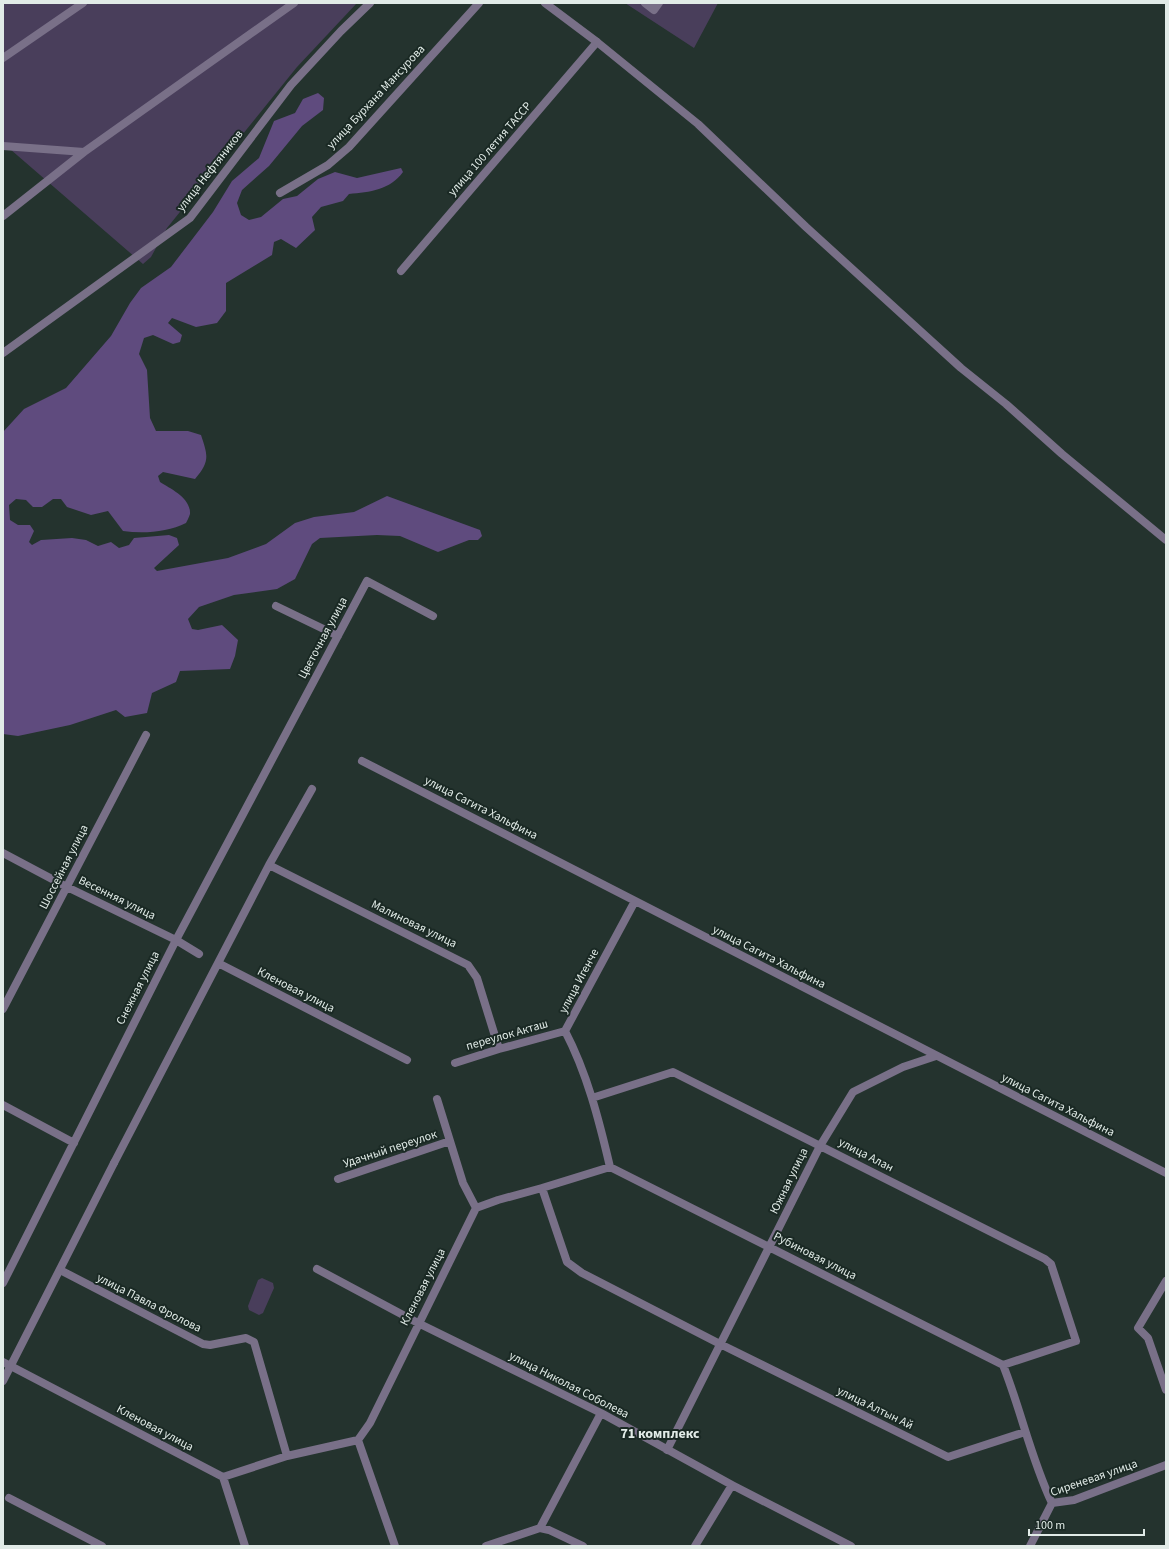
<svg xmlns="http://www.w3.org/2000/svg" width="1169" height="1549" font-family="'Source Sans 3',sans-serif">
	<style>
		.green { fill: #493e5b }
		.forest { fill: #5f4b7e }
		.lines { fill: none; stroke-linecap: round; stroke-linejoin: round }
		.minor { stroke: #797088; stroke-width: 8 }
		.tertiary { stroke: #797088; stroke-width: 8 }
		.labels { text-anchor: middle; dominant-baseline: central; stroke-width: 4; stroke-linejoin: round; paint-order: stroke }
		.street-label { font-size: 12px; fill: #e1ebe7; stroke: #1a2924 }
		.quarter-label { font-size: 14px; font-weight: bold; fill: #e1ebe7; stroke: #1a2924 }
	</style>
	<rect width="100%" height="100%" fill="#24332e"/>
	<!-- green -->
	<path class="green" d="M3,3H357L297,67L167,228L151,257L143,264L3,143Z
		M625,3H718L694,48Z
		M262,1278L273,1283L274,1288L263,1313L259,1315L249,1310L248,1306L258,1280Z"/>
	<!-- forest -->
	<path class="forest" d="M318,93L324,98L323,110L302,126L269,166L242,190L237,203L241,215L249,220L261,217L283,199L297,196L318,179L335,172L357,178L401,168L403,172C390,190 370,192 349,194L343,201L321,207L312,217L315,230L296,248L281,239L274,242L272,255L226,283V311L217,323L196,327L172,318L168,323L182,335L180,342L173,344L153,335L144,338L139,354L147,370L150,418L156,431H188L201,435C208,456 210,461 195,479L163,472L158,476L160,482C171,489 191,498 190,514C189,517 187,521 186,523C168,532 144,534 123,531L108,511L91,515L67,507L61,499H53L42,507H33L26,500L16,499L9,505L10,520L18,525H30L34,531L29,542L32,545L41,540L72,538L86,540L98,546L111,542L119,548L129,545L134,538L169,535L177,538L179,545L154,568L157,571L228,558L266,544L295,523L314,517L354,512L387,496L480,530L482,536L478,540H469L438,552L400,536L377,535L320,538L312,544L295,579L277,589L234,595L199,607L188,619L192,629L198,630L222,625L238,640L235,656L230,669L180,671L176,682L152,693L147,713L125,717L116,710L70,725L18,736L3,734V432L24,409L66,388L111,336L130,303L141,288L171,267L213,212L232,181L259,158L274,121L295,113L303,99Z"/>
	<g class="lines">
		<!-- minor -->
		<path class="minor" d="M645,3L654,10L659,3
			M3,58L83,3
			M3,146L84,152L294,3
			M280,193L328,165L349,147L479,3
			M3,216L84,152
			M401,271L597,42
			M3,353L190,218L291,85L341,31L370,3
			M276,606L338,636
			M362,761L1166,1173
			M3,853L67,887L176,940L199,954
			M269,865L468,965L477,978L499,1049
			M218,963L407,1060
			M3,1009L146,735
			M565,1031L635,901
			M565,1031C587,1073 599,1120 610,1167
			M455,1063L499,1049L565,1031
			M592,1098L673,1072L1045,1259L1051,1264L1076,1341L1003,1365
			M437,1099L463,1183L476,1208
			M3,1105L74,1143
			M114,1163L269,865L312,789
			M338,1179L450,1141
			M542,1188L567,1262L582,1273L720,1344L948,1457L1025,1432
			M476,1208L498,1200L542,1188L610,1167L1003,1365C1021,1410 1031,1459 1052,1503
			M317,1269L418,1323L601,1413L732,1485L851,1546
			M60,1270L203,1344L210,1345L246,1338L254,1342L287,1456
			M1166,1281L1138,1328L1148,1338L1166,1390
			M3,1283L176,940L367,581L433,616
			M3,1362L223,1477L245,1546
			M358,1440L370,1423L476,1208
			M667,1450L820,1146L853,1092L903,1067L936,1056
			M223,1477L287,1456L358,1440L395,1546
			M9,1498L102,1546
			M1052,1503L1074,1500L1166,1465
			M540,1528L601,1413
			M540,1528L549,1530L583,1546
			M486,1546L540,1528
			M695,1546L732,1485
			M1030,1546L1052,1503"/>
		<!-- tertiary -->
		<path class="tertiary" d="M545,3L597,42L698,124L806,227L961,368L1006,404L1062,454L1166,540
			M3,1381L114,1163"/>
	</g>
	<g class="labels">
		<!-- street labels -->
		<g class="street-label">
			<text transform="translate(376 97) rotate(-47)">улица Бурхана Мансурова</text>
			<text transform="translate(490 149) rotate(-49)">улица 100 летия ТАССР</text>
			<text transform="translate(210 171) rotate(-52)">улица Нефтяников</text>
			<text transform="translate(323 638) rotate(-62)">Цветочная улица</text>
			<text transform="translate(481 808) rotate(27)">улица Сагита Хальфина</text>
			<text transform="translate(64 867) rotate(-63)">Шоссейная улица</text>
			<text transform="translate(117 898) rotate(26)">Весенняя улица</text>
			<text transform="translate(414 924) rotate(26)">Малиновая улица</text>
			<text transform="translate(769 957) rotate(27)">улица Сагита Хальфина</text>
			<text transform="translate(579 981) rotate(-62)">улица Игенче</text>
			<text transform="translate(138 988) rotate(-63)">Снежная улица</text>
			<text transform="translate(296 990) rotate(27)">Кленовая улица</text>
			<text transform="translate(507 1035) rotate(-16)">переулок Акташ</text>
			<text transform="translate(1058 1105) rotate(27)">улица Сагита Хальфина</text>
			<text transform="translate(390 1149) rotate(-18)">Удачный переулок</text>
			<text transform="translate(866 1155) rotate(27)">улица Алан</text>
			<text transform="translate(789 1181) rotate(-64)">Южная улица</text>
			<text transform="translate(815 1256) rotate(27)">Рубиновая улица</text>
			<text transform="translate(423 1287) rotate(-63)">Кленовая улица</text>
			<text transform="translate(149 1303) rotate(27)">улица Павла Фролова</text>
			<text transform="translate(569 1385) rotate(27)">улица Николая Соболева</text>
			<text transform="translate(875 1408) rotate(26)">улица Алтын Ай</text>
			<text transform="translate(155 1428) rotate(28)">Кленовая улица</text>
			<text transform="translate(1094 1478) rotate(-19)">Сиреневая улица</text>
		</g>
		<!-- quarter labels -->
		<g class="quarter-label">
			<text x="660" y="1434">71 комплекс</text>
		</g>
	</g>
	<!-- border -->
	<rect width="1169" height="1549" fill="none" stroke="#e1ebe7" stroke-width="8"/>
	<!-- scale -->
	<path d="M1029 1529v6h115v-6" fill="none" stroke="#e1ebe7" stroke-width="2"/>
	<text x="1035" y="1529" font-size="12" fill="#e1ebe7" stroke="#1a2924" stroke-width="3" paint-order="stroke">100 m</text>
</svg>
